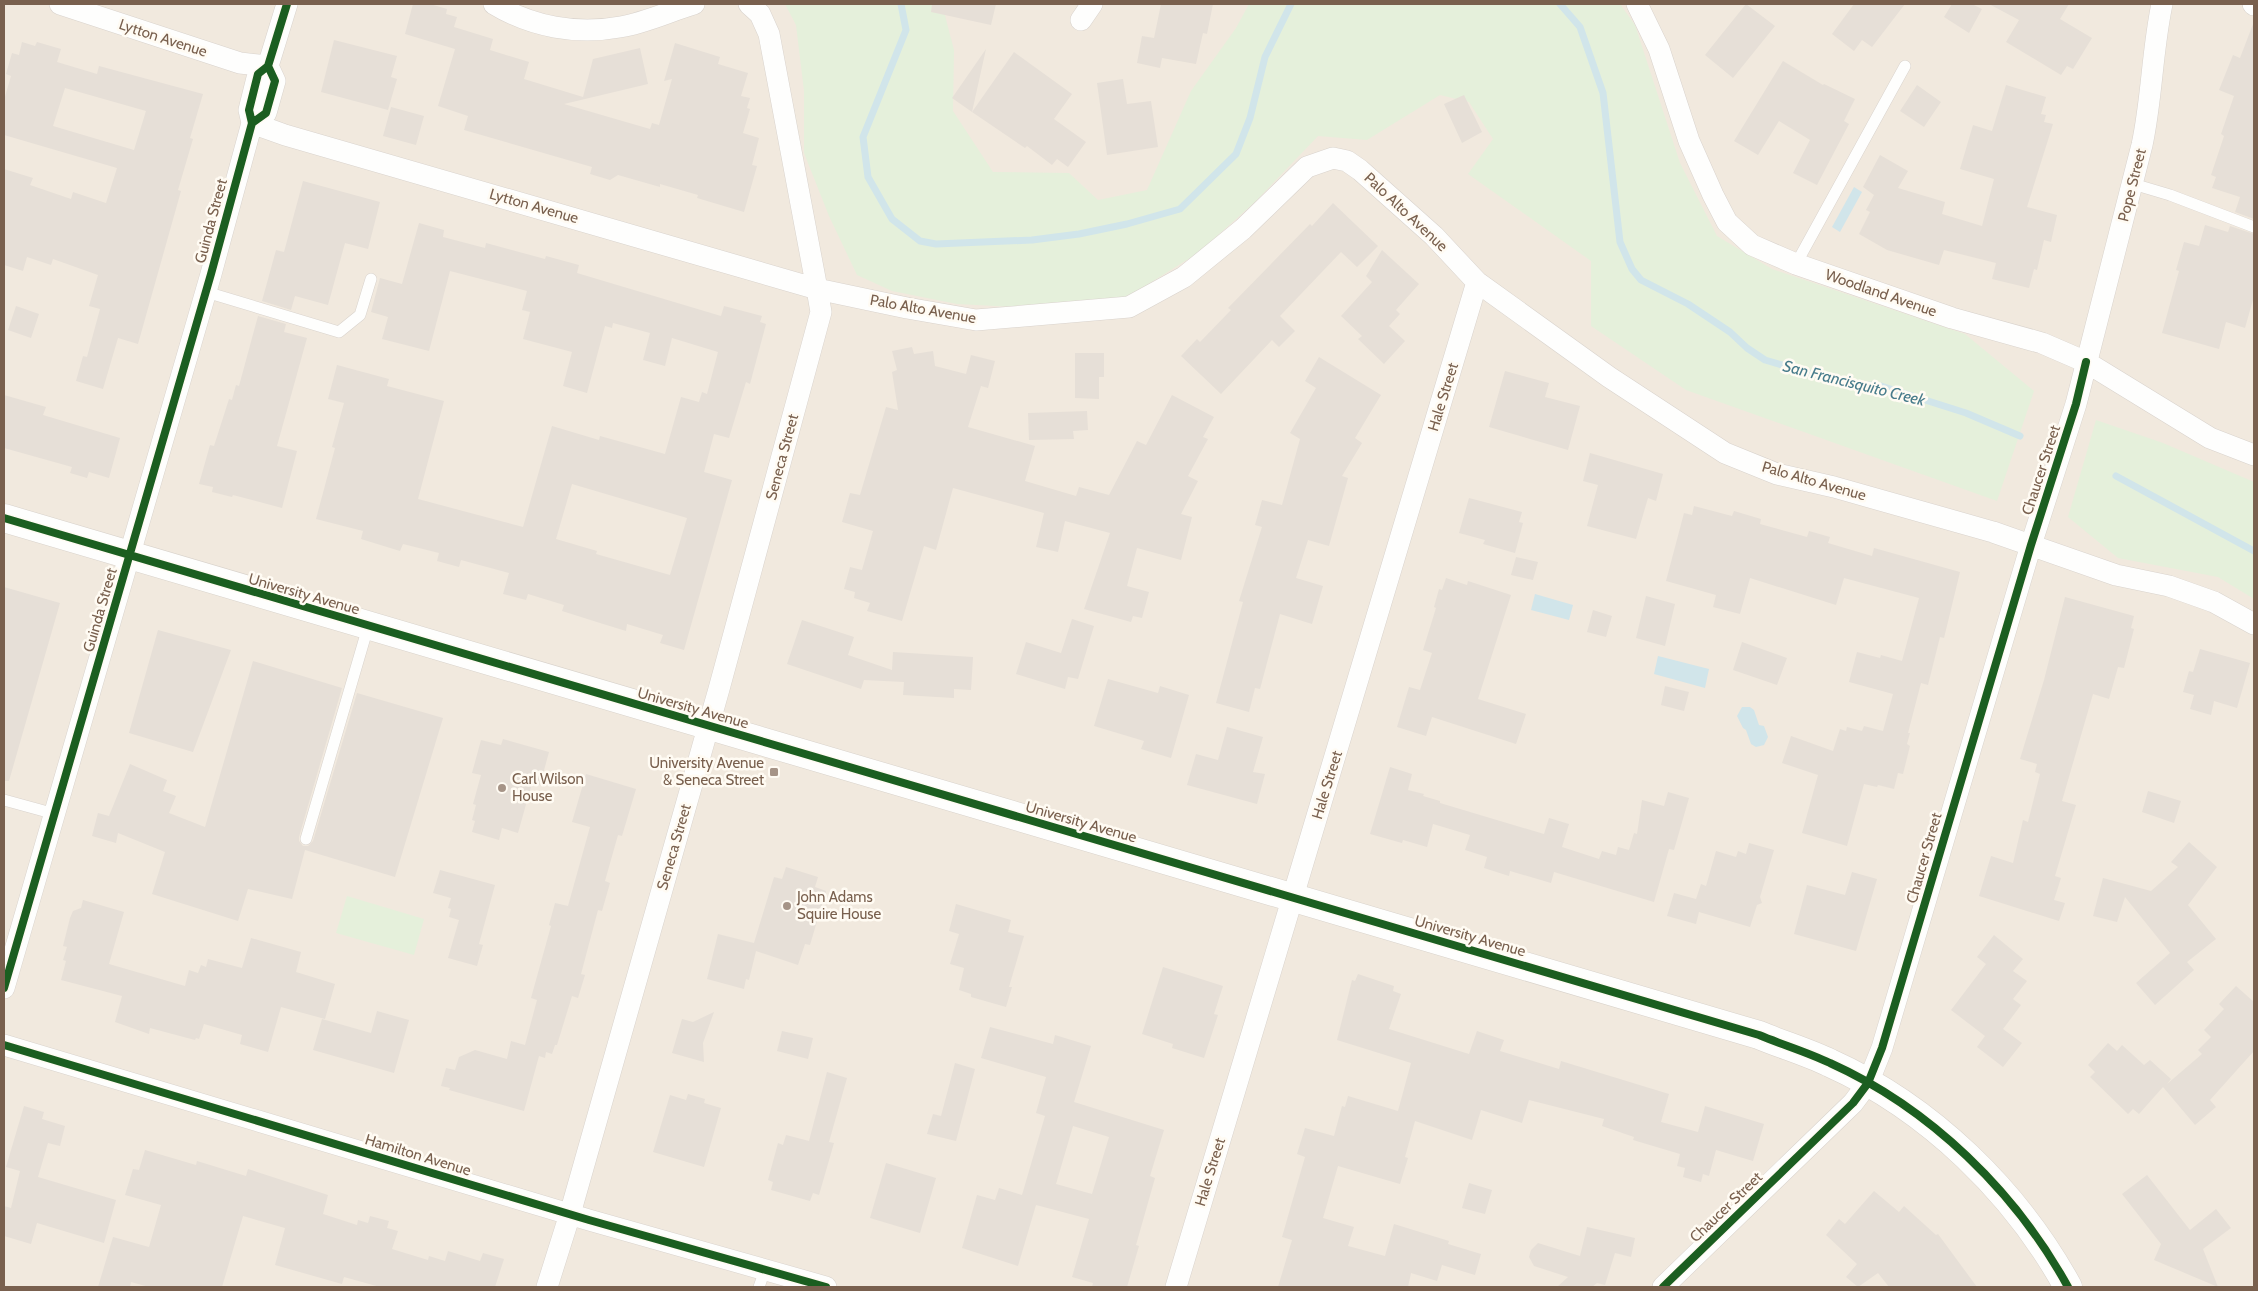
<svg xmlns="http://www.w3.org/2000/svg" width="2258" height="1291" font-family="Cabin,sans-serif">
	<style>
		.residential { fill: #f1e9de }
		.green { fill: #e5f0db }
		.water { fill: #d1e5ea }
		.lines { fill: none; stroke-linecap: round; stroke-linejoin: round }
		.stream { stroke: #d1e5ea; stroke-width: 7 }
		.building { fill: #e6dfd7; fill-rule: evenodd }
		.service-casing { stroke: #d9d3cd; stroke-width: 12 }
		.minor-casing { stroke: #d9d3cd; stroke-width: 22 }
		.secondary-casing { stroke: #d8d2cb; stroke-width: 29 }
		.service { stroke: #fefefd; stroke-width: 11 }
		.minor { stroke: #fefefd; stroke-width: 21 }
		.secondary { stroke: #fefefd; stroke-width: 28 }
		.cycleway-casing { stroke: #fffbf3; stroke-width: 11 }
		.cycleway { stroke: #1b5e20; stroke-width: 8 }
		.poi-dot { fill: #a69487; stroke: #fffbf3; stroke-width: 2 }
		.labels { text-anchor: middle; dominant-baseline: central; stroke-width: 5; stroke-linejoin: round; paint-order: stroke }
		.street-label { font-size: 15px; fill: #79604e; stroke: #fffbf3 }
		.poi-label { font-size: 15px; fill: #79604e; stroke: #fffbf3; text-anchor: start }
		.water-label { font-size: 16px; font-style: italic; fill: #477b8b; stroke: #fffbf3 }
	</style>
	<rect width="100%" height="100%" fill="#f9f6f0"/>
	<!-- residential -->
	<path class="residential" d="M4,4H2254V1287H4Z"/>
	<!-- green -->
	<path class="green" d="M785,4H942L954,50L953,111L993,172L1069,173L1098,200L1147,190L1191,91L1236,28L1249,4H1620L1635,25L1680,163L1717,236L1772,269L1965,334L2034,391L1997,501L1686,390L1591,326V261L1468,174L1493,139L1469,102L1440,95L1367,140L1318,136L1255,202L1198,253L1126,298L1014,307L957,304L892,291L857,275L829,216L804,153V91L796,25Z
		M2096,420L2163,443L2254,482V599L2218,577L2118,558L2068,517Z
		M347,896L424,919L414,955L336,933Z"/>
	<!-- water -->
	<path class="water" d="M1854,187L1862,192L1840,232L1832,227Z
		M1535,594L1573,605L1569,620L1531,610Z
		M1658,656L1709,669L1705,688L1654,674Z
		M1742,707H1750L1754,710L1759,725L1764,726L1768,737L1764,745L1756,747L1751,744L1746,730L1743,728L1737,716Z"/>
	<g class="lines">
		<!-- stream -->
		<path class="stream" d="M901,4L906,30L863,137L868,177L892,219L920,241L936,244L1032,240L1079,234L1127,224L1180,209L1236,154L1250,118L1265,57L1291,4
			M1560,4L1580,27L1603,93L1620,242L1632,269L1641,280L1688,304L1730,332L1747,348L1765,360L1843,383L1881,386L1966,413L2020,436
			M2116,476L2254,551"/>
	</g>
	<!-- building -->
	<path class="building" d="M413,4H430L447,9L446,14L457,17L454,27L493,39L490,50L529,62L524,79L583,97L593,59L640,48L648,84L564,104L650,129L652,123L659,125L672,79L664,81L675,43L720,57L718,64L748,73L741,96L750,98L747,108L750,109L743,133L759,138L752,165L757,166L744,212L697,198L698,195L660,184V187L618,175L610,180L590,174L592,167L464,130L468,116L438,106L455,49L405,34Z
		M932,4H996L991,25L931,12Z
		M1161,4H1213L1207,34L1203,33L1196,64L1162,58L1160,68L1137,63L1142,36L1154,38Z
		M1746,4L1775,26L1733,78L1705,55Z
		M1854,4H1905L1872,47L1862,40L1854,51L1832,34Z
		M1952,4H1972L1982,9L1969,33L1944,17Z
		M1989,4H2069L2060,19L2092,38L2073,69L2067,66L2061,75L2006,42L2019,20Z
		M2253,24H2254V219L2235,212L2240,197L2212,188L2216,177L2211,175L2224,136L2221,134L2234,96L2219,90L2233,55L2240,58Z
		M334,40L397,56L391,77L397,79L388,110L321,92Z
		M22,42L35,46L37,42L61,49L57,62L97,74L99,66L203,94L190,138L193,139L178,190L181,191L138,344L118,338L103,389L76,381L83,356L87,357L100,309L89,306L98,275L53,259L51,265L27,257L23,271L4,265V169L33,178L30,185L71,199L73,192L106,203L117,168L4,135V100L11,76L6,74L12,53L19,55ZM65,88L146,111L134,150L53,126Z
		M986,49L972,112L952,98Z
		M1014,52L1072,94L1054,119L1086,142L1068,167L1057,159L1052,165L1027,146L1025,148L972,112Z
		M1783,61L1823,85L1824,84L1855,99L1844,121L1849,124L1817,185L1793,173L1810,140L1779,121L1758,155L1734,141Z
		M1123,79L1127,104L1151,101L1158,147L1107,155L1097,83Z
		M1917,85L1941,102L1924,127L1900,111Z
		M2006,85L2046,97L2041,114L2046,115L2044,122L2053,124L2027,207L2057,215L2051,242L2044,240L2037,270L2034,269L2029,288L1992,279L1996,263L1944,250L1939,265L1887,250L1859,234L1870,212L1866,210L1874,195L1863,187L1880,155L1908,171L1898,188L1945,202L1942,214L1982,226L1994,179L1960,169L1973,125L1992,131Z
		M1464,95L1482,132L1462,143L1444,104Z
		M391,107L424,116L416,145L383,136Z
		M303,181L380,202L368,249L345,243L328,305L295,296L291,310L262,301L276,250L284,252Z
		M1333,203L1378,246L1357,267L1341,252L1280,316L1295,331L1279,347L1272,340L1221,394L1181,356L1197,339L1200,342L1231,310L1228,308L1310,224L1312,226Z
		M419,223L444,230L443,237L485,248L486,243L545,259L546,256L579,265L577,273L721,316L724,306L762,316L760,322L766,324L750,384L746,382L729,438L714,434L704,472L732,480L684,650L660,643L663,635L627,624L626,631L600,623L562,611L564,605L528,594L526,600L503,594L509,573L461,560L459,567L437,561L439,553L403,544L400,551L361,539L363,531L316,519L335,448L332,447L344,403L328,399L337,365L389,379L387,386L444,401L418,499L523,527L552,426L599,440L600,436L665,454L681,397L699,402L702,392L707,394L718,352L672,338L665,366L643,360L650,333L613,323L612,328L605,326L587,393L563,386L572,352L523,339L530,312L522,310L527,291L450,271L429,351L382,339L388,317L371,312L380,278L402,284ZM572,484L687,518L670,575L596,554L597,551L556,539Z
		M2205,225L2228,232L2230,226L2254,234V296L2245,328L2226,322L2219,349L2162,333L2179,271L2176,270L2184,242L2199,246Z
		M1382,250L1419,284L1396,310L1400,314L1389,326L1405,341L1384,364L1358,339L1362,336L1341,316L1372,282L1366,276Z
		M16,306L39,314L31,338L8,330Z
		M258,316L286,324L284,332L307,338L277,446L297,451L282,508L233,495L232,497L212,492L213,487L199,484L210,445L214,446L229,399L232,400L236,385L239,386Z
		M912,347L914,354L933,351L935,366L966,374L971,355L995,361L988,388L981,386L968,427L1035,446L1025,481L1076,496L1079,487L1109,495L1137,441L1146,445L1172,395L1214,417L1203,437L1208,439L1188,476L1198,481L1181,514L1192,517L1181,560L1137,548L1127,586L1149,592L1142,618L1133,616L1131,622L1084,609L1110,533L1065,521L1058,552L1036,547L1044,513L953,488L936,550L924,546L902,621L867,611L870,603L854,598L855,592L844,589L850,567L862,570L873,531L842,522L850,493L860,495L886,407L898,410L892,372L897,370L892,351Z
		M1075,353H1104V377H1099V399L1075,398Z
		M1319,357L1381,395L1355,438L1362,443L1342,476L1348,478L1329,546L1308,540L1296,578L1323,586L1312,624L1280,614L1260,689L1255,688L1249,712L1216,703L1243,602L1239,601L1262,527L1255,525L1262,500L1282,505L1300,439L1290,433L1316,388L1305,381Z
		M1505,371L1549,383L1545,397L1580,406L1568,450L1489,427Z
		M4,395L46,407L43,415L120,438L109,478L89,472L87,478L70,473L72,467L4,448Z
		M1087,411L1088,430L1073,431L1074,439L1029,440L1028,413Z
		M1590,453L1663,474L1656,501L1648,498L1636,539L1587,526L1598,485L1583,481Z
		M1469,498L1522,512L1519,522L1523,523L1515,553L1483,544L1485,540L1459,533Z
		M1694,506L1732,516L1734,511L1761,519L1760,524L1807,537L1809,531L1830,537L1828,543L1872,556L1874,548L1960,572L1944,638L1940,637L1928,685L1921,683L1908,733H1910L1907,744L1910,746L1903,774L1898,773L1894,789L1878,785L1877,787L1864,784L1847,846L1802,833L1818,775L1782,763L1791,736L1833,751L1840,729L1846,731L1847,727L1862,731L1864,726L1883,731L1893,694L1849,682L1857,652L1880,658L1881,655L1902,661L1919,598L1844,578L1836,605L1750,578L1740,614L1713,607L1716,595L1666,581L1684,513L1692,515Z
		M1516,557L1538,562L1533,580L1511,575Z
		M1446,578L1467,585L1468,581L1511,595L1478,699L1526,714L1516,744L1432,717L1426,736L1397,727L1409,687L1420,690L1432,653L1423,650L1436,608L1434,607L1439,589L1442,590Z
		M4,587L60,603L9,781H4Z
		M1646,596L1675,604L1665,646L1636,638Z
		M2065,597L2134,616L2131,628L2134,629L2124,668L2118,667L2109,699L2093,694L2062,801L2076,805L2055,876L2061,878L2054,900L2065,903L2059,921L1979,896L1991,856L2013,863L2023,820L2028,822L2040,774L2035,772L2037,764L2020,759L2044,680Z
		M1593,610L1612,616L1606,637L1587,632Z
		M1072,619L1094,626L1078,679L1068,677L1065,689L1016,674L1026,642L1061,653Z
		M802,620L854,637L848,655L892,670L893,652L973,657L971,690L954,689V698L903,695L904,682L864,680L861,689L787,664Z
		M158,630L231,650L193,752L129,733Z
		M1742,642L1787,658L1777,685L1733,670Z
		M2200,649L2250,663L2237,708L2214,701L2211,715L2190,709L2194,695L2183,692L2189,671L2193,672Z
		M253,661L342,688L299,837V841L303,846H308L313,841L357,693L443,718L395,877L305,850L292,899L248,889L238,921L152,894L165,852L118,833L116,843L92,836L98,813L109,816L130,764L167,780L163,791L176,796L169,813L205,827Z
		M1108,679L1158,693L1160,686L1189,695L1171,758L1141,749L1144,741L1094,726Z
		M1665,686L1689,692L1684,711L1661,705Z
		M1227,727L1263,737L1253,772L1265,774L1257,804L1187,785L1196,754L1218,760Z
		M503,739L549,752L540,785L532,783L518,833L502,828L499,840L472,832L475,821L472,820L476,805L473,804L481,775L472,773L481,740L501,745Z
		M1390,767L1412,774L1408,790L1424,794L1423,796L1440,801V803L1544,834L1549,818L1569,824L1562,847L1599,859L1602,851L1616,855L1618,847L1629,850L1634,833L1637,834L1642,800L1664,806L1668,792L1689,798L1674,850L1669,849L1654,902L1554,872L1551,883L1510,871L1509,876L1484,868L1487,857L1465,850L1470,835L1433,824L1427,847L1403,840L1402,843L1370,834Z
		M586,774L636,789L622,836L618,835L605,881L610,883L602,911L598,910L581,974L585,975L578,998L572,996L557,1045H555L552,1054L546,1052L545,1058L539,1056L524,1111L449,1090L450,1088L441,1086L446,1068L455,1070L459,1057L475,1050L507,1059L511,1041L525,1045L537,1000L531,998L551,926L549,925L555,903L568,906L590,827L572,822Z
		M2148,791L2181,801L2174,823L2142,812Z
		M2189,842L2217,867L2188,905L2216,939L2187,962L2194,970L2155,1005L2136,983L2170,953L2125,897L2117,922L2093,916L2103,878L2151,891L2178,867L2171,862Z
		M1749,843L1774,850L1760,897L1762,903L1757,905L1750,927L1699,912L1696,924L1667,916L1674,893L1696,899L1701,884L1706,886L1716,851L1736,857L1738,851L1746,854Z
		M786,867L818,877L815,887L826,891L810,945L805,944L798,965L756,951L749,980L746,979L744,989L707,979L718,934L754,943L774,877L782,879Z
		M440,870L495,885L479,944L483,945L477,966L448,958L459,920L449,917L451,909L448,908L451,898L433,893Z
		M1852,872L1877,879L1856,951L1794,934L1807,885L1845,895Z
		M83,900L124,912L109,964L185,986L189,970L198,973L201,965L206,967L208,959L242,968L251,938L301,952L296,972L335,984L325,1019L281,1007L268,1052L240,1044L242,1035L204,1024L199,1039L196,1038L195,1040L150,1028L149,1034L115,1022L122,996L61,980L66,961L63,960L67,947L63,946L70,918L73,911L81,908Z
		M956,904L1011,920L1008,932L1024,936L1009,987H1012L1006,1007L971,997V994L959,990L964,968L950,964L959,934L949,931Z
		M1994,935L2023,959L2013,971L2027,981L2013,999L2021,1005L2003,1029L2022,1043L2003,1067L1977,1047L1985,1036L1951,1010L1986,964L1977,957Z
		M1163,967L1223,986L1214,1014L1218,1015L1204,1058L1172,1048L1173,1044L1142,1034Z
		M1358,974L1394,986L1393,991L1401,994L1389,1029L1469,1054L1477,1031L1504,1040L1500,1051L1559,1069L1561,1061L1669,1094L1661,1122L1698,1132L1705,1106L1764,1124L1753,1161L1716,1150L1709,1176L1703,1174L1701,1182L1683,1177L1685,1168L1677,1166L1680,1154L1633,1140L1634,1137L1602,1126L1604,1119L1529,1100L1522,1123L1481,1110L1472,1140L1415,1121L1405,1157L1408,1158L1400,1184L1338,1166L1323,1218L1354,1227L1348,1246L1385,1256L1394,1224L1449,1241L1448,1244L1481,1254L1475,1275L1442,1265L1437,1281L1411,1273L1408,1287H1278L1292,1240L1282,1237L1305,1157L1297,1154L1305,1128L1334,1136L1342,1106L1345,1107L1348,1096L1398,1111L1411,1063L1337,1040L1352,980L1355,981Z
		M2236,986L2254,1002V1051L2210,1100L2216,1107L2195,1125L2163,1087L2139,1114L2133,1109L2128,1114L2090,1077L2095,1072L2088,1065L2108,1043L2117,1051L2122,1045L2144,1065L2150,1060L2171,1079L2167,1084L2202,1054L2198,1050L2211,1037L2204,1030L2224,1009L2219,1004Z
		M377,1011L409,1020L394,1073L313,1050L322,1019L371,1033Z
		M714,1012L703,1043L704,1062L672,1053L682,1019L693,1022Z
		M990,1027L1053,1044L1055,1035L1091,1046L1074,1102L1164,1130L1150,1176L1155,1178L1136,1245L1139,1246L1127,1287H1092L1093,1283L1072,1277L1089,1219L1036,1205L1018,1266L962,1248L977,1195L995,1200L999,1188L1022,1195L1045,1116L1036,1113L1046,1077L981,1058ZM1073,1126L1109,1137L1092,1194L1056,1184Z
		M782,1031L813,1038L808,1059L777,1051Z
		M955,1063L975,1069L956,1141L927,1134L933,1114L941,1116Z
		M827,1072L847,1078L829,1142L834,1143L819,1195L813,1193L810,1201L771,1190L773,1182L768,1180L778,1143L783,1145L786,1135L809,1141Z
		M688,1094L705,1099L704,1103L721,1108L704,1167L653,1152L670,1095L686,1100Z
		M24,1106L44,1112L42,1119L65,1126L60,1146L48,1143L38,1177L116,1200L104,1243L37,1223L31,1244L4,1236V1206L11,1208L20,1171L6,1167Z
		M145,1150L196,1165L197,1161L246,1176L248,1169L328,1195L323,1214L357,1225L358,1220L368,1223L370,1216L389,1221L387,1228L398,1231L392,1249L428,1260L429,1256L445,1261L448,1251L480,1261L483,1253L504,1259L495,1287H380L344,1277L342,1284L275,1265L285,1228L243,1216L222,1287H149L131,1282L130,1287H98L113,1237L149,1247L161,1205L125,1195L133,1169L139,1170Z
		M886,1163L936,1178L920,1233L870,1218Z
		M2147,1175L2190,1230L2216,1209L2231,1228L2203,1249L2218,1287L2154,1260L2161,1244L2122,1194Z
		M1469,1183L1492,1190L1485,1214L1462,1208Z
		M1874,1191L1899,1212L1904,1206L1936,1235L1938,1234L1977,1287H1889L1878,1273L1858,1287L1846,1277L1857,1264L1826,1235L1839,1219L1845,1224Z
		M1587,1227L1635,1238L1631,1257L1615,1253L1605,1285L1597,1283L1592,1287H1557L1568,1277L1534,1266L1529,1257L1531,1250L1538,1243L1580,1256Z"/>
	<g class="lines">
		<defs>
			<path id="service" d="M2133,184L2170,195L2254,227
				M1796,264L1905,66
				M206,292L339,332L360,315L371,279
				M4,800L55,814
				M306,839L368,627
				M759,1287L765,1270"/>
			<path id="minor" d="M60,4L240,63L268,66
				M494,4C532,27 577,35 620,27C645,23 670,11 694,4
				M749,4L760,14L769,34L817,289L907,308L976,320L1129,307L1184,277L1243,229L1307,167L1333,158L1347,161L1360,170L1434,236L1477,282L1609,377L1725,453L1777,474L1834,487L1993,532L2116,575L2169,586L2214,602L2254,624
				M1637,4L1659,49L1689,141L1713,195L1727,222L1752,245L1796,264L1952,318L2042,343L2086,362L2210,438L2254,455
				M2253,4L2254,5
				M1081,20L1092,4
				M252,123L285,135L817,289L821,312L719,689L570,1214L547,1287
				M252,123L266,113L275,81L268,66
				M4,988L211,274L252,123L249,110L258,74L268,66L287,4
				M4,1045L589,1220L826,1287
				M1176,1287L1477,282
				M1663,1287L1853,1103L1868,1083L1882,1048L2031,545L2076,404L2142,145C2152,99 2152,51 2162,4"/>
			<path id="secondary" d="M4,518L1759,1035C1783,1045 1807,1052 1830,1063C1930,1108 2016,1192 2068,1287"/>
		</defs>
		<!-- service casing -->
		<use href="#service" class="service-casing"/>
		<!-- minor casing -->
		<use href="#minor" class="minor-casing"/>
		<!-- secondary casing -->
		<use href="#secondary" class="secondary-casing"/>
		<!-- service -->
		<use href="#service" class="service"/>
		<!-- minor -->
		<use href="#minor" class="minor"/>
		<!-- secondary -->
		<use href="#secondary" class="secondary"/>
		<defs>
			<path id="cycleway" d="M252,123L266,113L275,81L268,66
				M4,518L1759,1035C1783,1045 1807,1052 1830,1063C1930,1108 2016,1192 2068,1287
				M4,988L211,274L252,123L249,110L258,74L268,66L287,4
				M4,1045L589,1220L826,1287
				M1663,1287L1853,1103L1868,1083L1882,1048L2031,545L2076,404L2086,362"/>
		</defs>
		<!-- cycleway casing -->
		<use href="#cycleway" class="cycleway-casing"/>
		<!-- cycleway -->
		<use href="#cycleway" class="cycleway"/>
	</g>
	<!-- markers -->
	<g class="poi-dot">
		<rect x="769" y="767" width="10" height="10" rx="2.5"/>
		<circle cx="502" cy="788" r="5"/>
		<circle cx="787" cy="906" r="5"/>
	</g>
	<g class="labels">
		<!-- street labels -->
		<g class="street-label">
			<text transform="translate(163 38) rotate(18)">Lytton Avenue</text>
			<text transform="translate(2132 185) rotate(-76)">Pope Street</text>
			<text transform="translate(534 206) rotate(16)">Lytton Avenue</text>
			<text transform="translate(1406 212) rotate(43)">Palo Alto Avenue</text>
			<text transform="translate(211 221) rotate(-75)">Guinda Street</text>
			<text transform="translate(1881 293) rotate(19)">Woodland Avenue</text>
			<text transform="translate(923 309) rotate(10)">Palo Alto Avenue</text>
			<text transform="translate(1443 397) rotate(-73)">Hale Street</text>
			<text transform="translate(782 457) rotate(-75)">Seneca Street</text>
			<text transform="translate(2041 470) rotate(-72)">Chaucer Street</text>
			<text transform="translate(1814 481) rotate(16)">Palo Alto Avenue</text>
			<text transform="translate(304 594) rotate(16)">University Avenue</text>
			<text transform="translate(100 610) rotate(-74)">Guinda Street</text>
			<text transform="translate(693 708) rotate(16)">University Avenue</text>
			<text transform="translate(1327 785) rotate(-73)">Hale Street</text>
			<text transform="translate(1081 822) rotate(16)">University Avenue</text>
			<text transform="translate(674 847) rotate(-74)">Seneca Street</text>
			<text transform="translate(1924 858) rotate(-74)">Chaucer Street</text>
			<text transform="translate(1470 936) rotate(16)">University Avenue</text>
			<text transform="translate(418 1155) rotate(17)">Hamilton Avenue</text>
			<text transform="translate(1210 1172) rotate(-73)">Hale Street</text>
			<text transform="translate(1726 1207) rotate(-44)">Chaucer Street</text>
		</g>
		<!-- poi labels -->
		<g class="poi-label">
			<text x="764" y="763" text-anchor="end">University Avenue<tspan x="764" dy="17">&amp; Seneca Street</tspan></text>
			<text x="512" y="779">Carl Wilson<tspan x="512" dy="17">House</tspan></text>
			<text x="797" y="897">John Adams<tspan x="797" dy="17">Squire House</tspan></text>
		</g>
		<!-- water labels -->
		<g class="water-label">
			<text transform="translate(1854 383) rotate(14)">San Francisquito Creek</text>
		</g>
	</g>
	<!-- border -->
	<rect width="2258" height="1291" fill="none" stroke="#79604e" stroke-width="10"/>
</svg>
